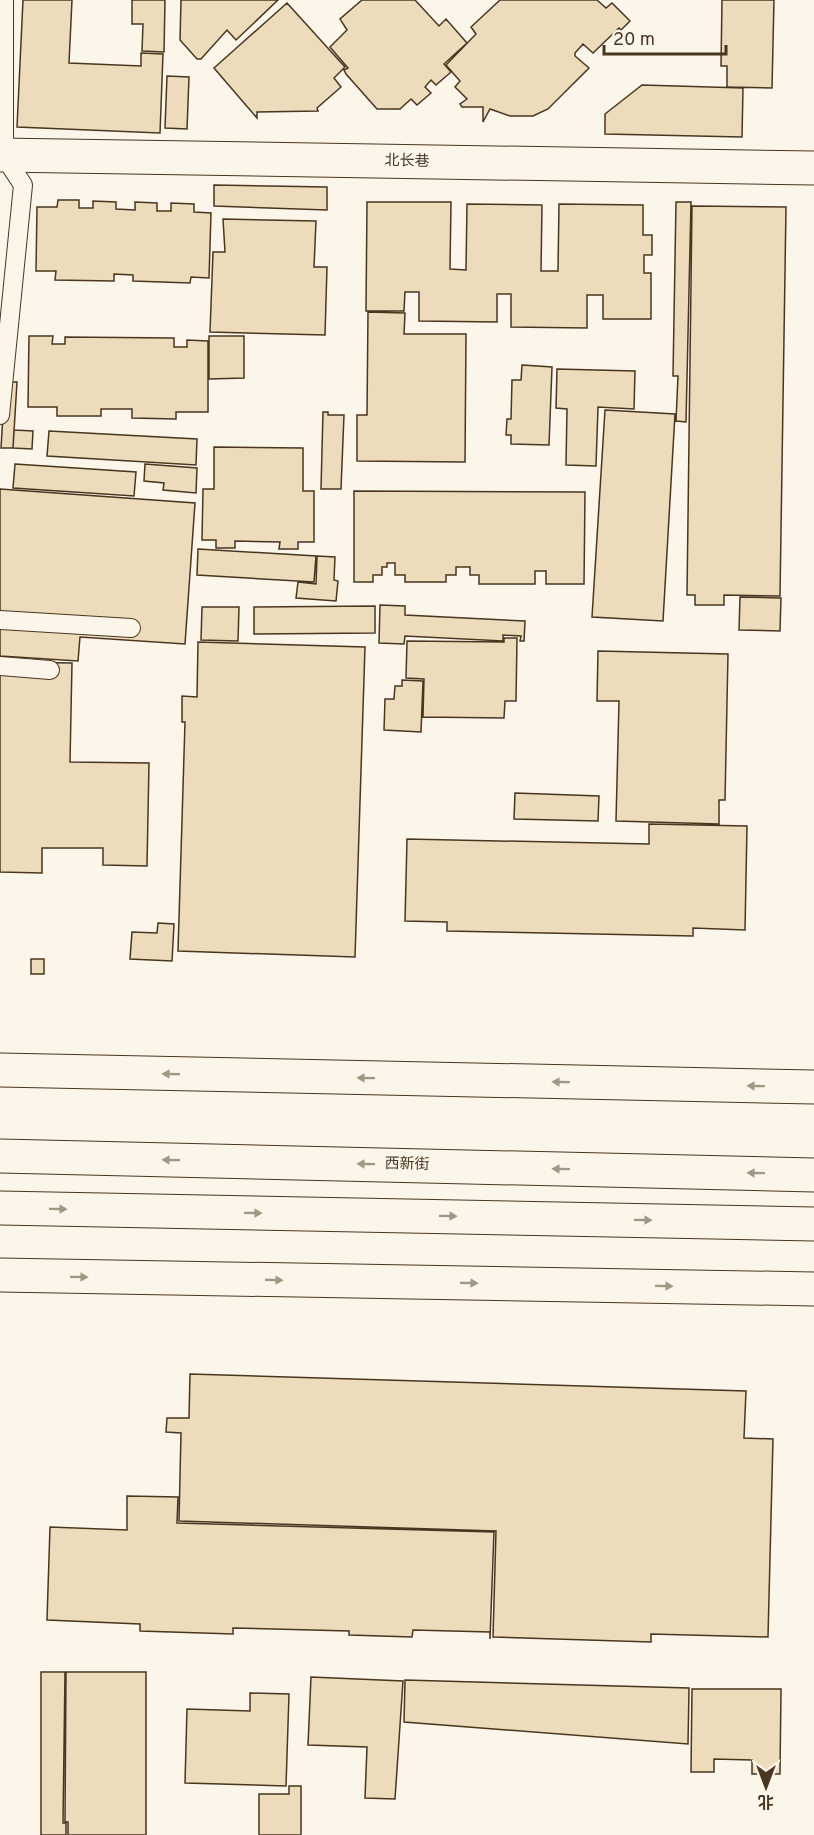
<svg xmlns="http://www.w3.org/2000/svg" width="814" height="1835" font-family="Overpass,'Noto Sans SC',sans-serif">
	<style>
		.building { fill: #ecdcbc; stroke: #4a3520; stroke-width: 1.5 }
		.lines { fill: none; stroke-linecap: round; stroke-linejoin: round }
		.service-casing { stroke: #4a3520; stroke-width: 20 }
		.minor-casing { stroke: #4a3520; stroke-width: 35 }
		.secondary-casing { stroke: #4a3520; stroke-width: 35 }
		.service { stroke: #fbf6e9; stroke-width: 18 }
		.minor { stroke: #fbf6e9; stroke-width: 33 }
		.secondary { stroke: #fbf6e9; stroke-width: 33 }
		.oneway { fill: #a29684 }
		.labels { text-anchor: middle; dominant-baseline: central; stroke-width: 4.5; stroke-linejoin: round; paint-order: stroke }
		.street-label { font-size: 15px; fill: #4a3520; stroke: #fbf6e9 }
	</style>
	<rect width="100%" height="100%" fill="#fbf6e9"/>
	<!-- building -->
	<path class="building" d="M23,0H72L69,63L141,66V53L163,54L160,133L17,127Z
		M132,0H165L164,52L142,51L143,24H132Z
		M181,0H278L236,40L227,30L201,59H197L180,40Z
		M362,0H415L439,26L446,19L467,43L444,64L451,72L436,85L431,80L425,87L431,93L417,105L411,99L400,109H377L346,74L344,70L348,68L330,47L347,30L340,19Z
		M500,0H597L606,8L612,3L630,21L621,30L619,28L593,53L583,44L575,53V56L589,68L548,109L533,116H510L490,109L483,122V107H462L460,104L467,99L455,87L460,81L446,65L476,34L471,27Z
		M722,0H774L772,88L727,87V66H721Z
		M287,3L345,67L334,78L341,87L317,108L318,111L257,112V118L214,68Z
		M167,76L189,77L187,129L165,128Z
		M642,85L743,88L742,137L605,134V114Z
		M214,185L327,187V210L214,206Z
		M58,200H79V208H93V201L116,202V209L135,210V202L157,203V211H171V203L194,204V212L211,213L209,278L191,277L190,283L133,281V275L114,274V281L55,280L56,271H36L37,207H57Z
		M367,202H451L450,269L466,270L467,204L542,205L541,271H558L559,204L643,205V235H652V255H644V273H651V319H603V295H587V328L511,327V294H497V322L419,321V292H405L404,311H366Z
		M676,202H691L686,422L676,421L678,376H673Z
		M692,206L786,207L780,596L724,595V605H695V595H687Z
		M223,219L316,221L314,267H327L325,335L210,332L213,252H225Z
		M368,312L405,313L404,334H466L465,462L357,461V415H367Z
		M29,336H53L52,344H65V337L174,338V347H187V340L208,341V412H176V419L132,418V409H101V416H57V407H28Z
		M209,336H244V378L209,379Z
		M522,365L552,367L549,445L511,444V435H506L507,419H511L512,380H521Z
		M557,369L635,371L634,409L598,407L596,466L566,465L567,409L556,408Z
		M5,382H17L13,448H1Z
		M605,410L675,414L663,621L592,617Z
		M323,412H328V415H344L341,489H321Z
		M14,430L33,431L32,449L13,448Z
		M49,431L197,439L196,465L47,456Z
		M214,447L303,448V491H314V542H298V549H279L280,542L235,541V548H216V540H202L203,489H214Z
		M15,464L136,472L134,496L13,488Z
		M145,464L197,468L196,493L163,490L164,483L144,481Z
		M0,489L195,503L185,644L80,637L78,661L0,656Z
		M354,491L585,492L584,584H546V571H535V584H479V575H470V567H456V575H446V582H405V575H395V563H387V567H382V575H373V582H354Z
		M198,549L316,556L314,582L197,575Z
		M317,556L335,557L334,580L338,581L336,601L296,598L298,582L316,584Z
		M740,597L781,598L780,631L739,630Z
		M380,605L405,606V615L525,621L524,641H520L521,636L503,635V641L405,636L404,644L379,643Z
		M375,606V633L254,634V607Z
		M202,607H239L238,641L201,640Z
		M504,638H517L516,701H505L504,718L423,717L424,679L406,678L407,641L504,642Z
		M198,642L365,647L355,957L178,951L185,722H182V696L197,697Z
		M598,651L728,654L725,800H719V824L616,821L619,701H597Z
		M0,662L72,663L70,762L149,763L147,866L103,865V848H42V873L0,872Z
		M402,680L423,681L421,732L384,730L385,699H394L395,686H402Z
		M515,793L599,796L598,821L514,819Z
		M649,824L747,826L745,930L693,928V936L447,931V922L405,921L407,839L649,844Z
		M158,923L174,924L172,961L130,959L132,932L157,933Z
		M31,959H44V974H31Z
		M190,1374L746,1391L744,1438L773,1439L768,1637L651,1634V1642L493,1637L496,1531L179,1521L181,1433L166,1432L167,1418H189Z
		M127,1496L178,1497L177,1523L494,1532L490,1639V1632L413,1630L412,1637L349,1635V1631L233,1628V1634L140,1631V1624L47,1620L50,1527L127,1530Z
		M41,1672H65L63,1823H66V1835H41Z
		M66,1672H146V1835H68V1822H65Z
		M311,1677L403,1681L395,1799L365,1798L367,1747L308,1745Z
		M405,1680L689,1688L688,1744L404,1722Z
		M692,1689H781L780,1774H752V1760L714,1759V1772H691Z
		M250,1693L289,1694L286,1786L185,1783L187,1709L250,1711Z
		M289,1786H301V1835H259V1794H289Z"/>
	<g class="lines">
		<defs>
			<path id="service" d="M0,415L23,185L4,156V0
				M0,620L131,628
				M0,666L50,670"/>
			<path id="minor" d="M0,155L814,168
				M0,1070L814,1087
				M0,1275L814,1289"/>
			<path id="secondary" d="M0,1156L814,1175
				M0,1208L814,1224"/>
		</defs>
		<!-- service casing -->
		<use href="#service" class="service-casing"/>
		<!-- minor casing -->
		<use href="#minor" class="minor-casing"/>
		<!-- secondary casing -->
		<use href="#secondary" class="secondary-casing"/>
		<!-- service -->
		<use href="#service" class="service"/>
		<!-- minor -->
		<use href="#minor" class="minor"/>
		<!-- secondary -->
		<use href="#secondary" class="secondary"/>
	</g>
	<!-- one-way arrows -->
	<defs><path id="oneway-solid" d="M-6-.8H1V-3.2L6.5 0L1 3.2V.8H-6Z" transform="scale(1.5)"/></defs>
	<g class="oneway">
		<use href="#oneway-solid" transform="translate(171 1074) rotate(-179)"/>
		<use href="#oneway-solid" transform="translate(366 1078) rotate(-179)"/>
		<use href="#oneway-solid" transform="translate(561 1082) rotate(-179)"/>
		<use href="#oneway-solid" transform="translate(756 1086) rotate(-179)"/>
		<use href="#oneway-solid" transform="translate(171 1160) rotate(-179)"/>
		<use href="#oneway-solid" transform="translate(366 1164) rotate(-179)"/>
		<use href="#oneway-solid" transform="translate(561 1169) rotate(-179)"/>
		<use href="#oneway-solid" transform="translate(756 1173) rotate(-179)"/>
		<use href="#oneway-solid" transform="translate(58 1209) rotate(1)"/>
		<use href="#oneway-solid" transform="translate(253 1213) rotate(1)"/>
		<use href="#oneway-solid" transform="translate(448 1216) rotate(1)"/>
		<use href="#oneway-solid" transform="translate(643 1220) rotate(1)"/>
		<use href="#oneway-solid" transform="translate(79 1277) rotate(1)"/>
		<use href="#oneway-solid" transform="translate(274 1280) rotate(1)"/>
		<use href="#oneway-solid" transform="translate(469 1283) rotate(1)"/>
		<use href="#oneway-solid" transform="translate(664 1286) rotate(1)"/>
	</g>
	<g class="labels">
		<!-- street labels -->
		<g class="street-label">
			<text transform="translate(407 162) rotate(1)">北长巷</text>
			<text transform="translate(407 1165) rotate(1)">西新街</text>
		</g>
	</g>
	<!-- north arrow -->
	<g transform="translate(766 1787) rotate(180)" stroke="#fbf6e9" stroke-width="4.5" paint-order="stroke">
	<path d="M0-4.5L10 22L0 15L-10 22Z" fill="#4a3520"/>
	<text y="-9" font-size="16" font-weight="bold" text-anchor="middle" fill="#4a3520">北</text>
	</g>
	<!-- scale -->
	<path d="M604 45v9h122v-9" fill="none" stroke="#4a3520" stroke-width="3"/>
	<text x="613" y="45" font-size="18" fill="#4a3520" stroke="#fbf6e9" stroke-width="4.5" paint-order="stroke">20 m</text>
</svg>
